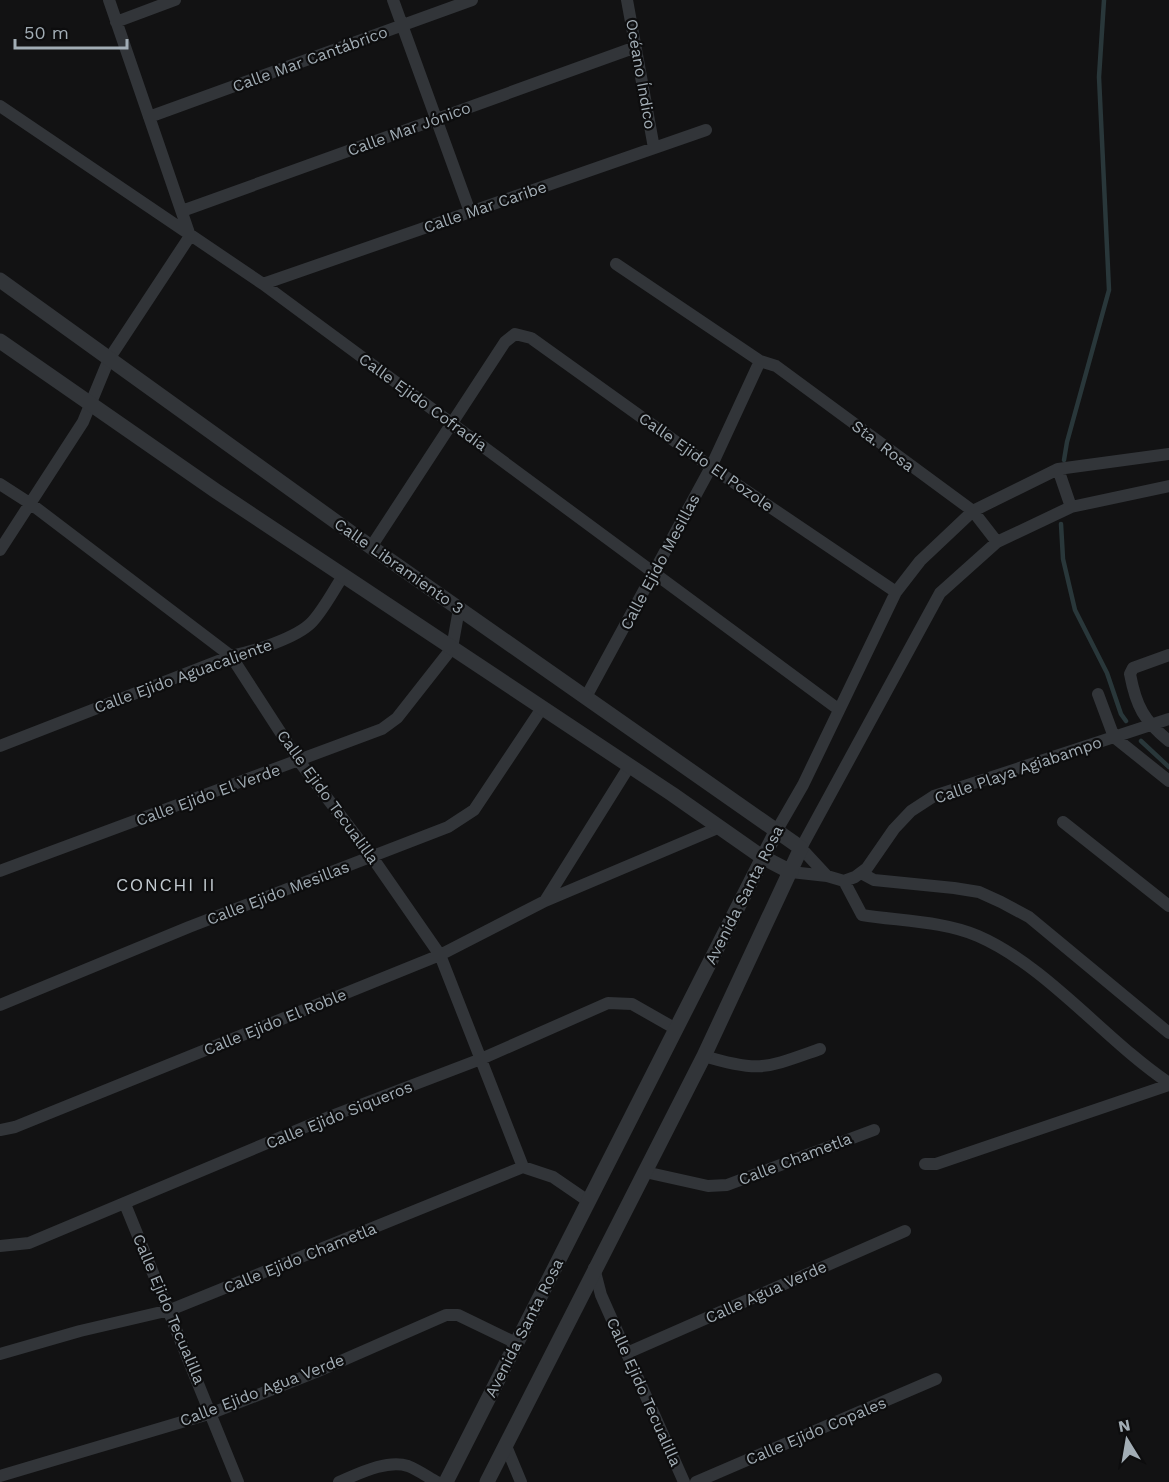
<svg xmlns="http://www.w3.org/2000/svg" width="1169" height="1482" font-family="'Work Sans',sans-serif">
	<style>
		.lines { fill: none; stroke-linecap: round; stroke-linejoin: round }
		.stream { stroke: #29373a; stroke-width: 4.5 }
		.minor { stroke: #323539; stroke-width: 12 }
		.tertiary { stroke: #323539; stroke-width: 15 }
		.labels { text-anchor: middle; dominant-baseline: central; stroke-width: 4.5; stroke-linejoin: round; paint-order: stroke }
		.street-label { font-size: 16px; fill: #a2adb5; stroke: #0d0d0e }
		.neighbourhood-label { font-size: 18px; letter-spacing: 1.5px; fill: #c3cbd1; stroke: #0d0d0e }
	</style>
	<rect width="100%" height="100%" fill="#121213"/>
	<g class="lines">
		<!-- stream -->
		<path class="stream" d="M1064,460L1067,442L1109,290L1099,77L1104,0
			M1061,524L1063,559L1075,610L1107,673L1121,714L1126,721
			M1141,741L1169,767"/>
		<!-- minor -->
		<path class="minor" d="M393,0L470,212
			M627,0L654,148
			M116,22L175,0
			M0,106L263,284L838,709
			M149,117L472,0
			M182,211L636,47
			M616,264L760,361L776,366L973,511L997,542
			M263,284L706,130
			M1058,469L1071,507
			M0,484L31,504L231,656L299,761L372,857L440,955L523,1167
			M371,547L505,342L515,334L531,338L711,467L896,592
			M0,550L83,422L109,359L190,236L109,0
			M1169,655L1133,668L1130,674C1136,706 1144,721 1169,741
			M1098,694L1114,737L1169,781
			M586,697L711,467L760,361
			M0,746L231,656C252,652 297,638 312,622C324,609 333,591 343,576
			M1063,822L1169,906
			M777,830L803,785L896,592L920,561L973,511L1058,469L1169,454
			M0,871L382,729L397,718L452,648L459,609
			M791,872L827,876L844,881L855,877L867,868L894,829L911,811L934,796L1169,719
			M861,873L874,880L954,888L979,892L1001,902L1029,917L1169,1033
			M827,876L801,848L940,593L997,542L1071,507L1169,486
			M844,881L862,915C899,921 944,921 978,936C1047,966 1106,1041 1169,1083
			M545,901L630,765
			M0,1005L189,927L448,827L474,810L542,708
			M704,1056C760,1073 766,1068 820,1049
			M0,1130L15,1127L440,955L545,901L720,827
			M925,1164H936L1169,1085
			M645,1172L708,1186L727,1185L874,1130
			M125,1204L238,1482
			M0,1246L29,1243L329,1117L481,1059L608,1003L632,1004L676,1029
			M594,1268L601,1295L684,1482
			M627,1353L905,1231
			M0,1354L80,1331L170,1310L523,1167L553,1177L588,1201
			M506,1446L521,1482
			M0,1476L212,1413L316,1372L446,1315H458L516,1343
			M339,1482C358,1474 387,1459 408,1466C418,1470 428,1477 437,1482
			M696,1482L936,1379"/>
		<!-- tertiary -->
		<path class="tertiary" d="M0,280L371,547L801,848L704,1056L487,1482
			M0,341L216,491L672,794L762,857L791,872
			M446,1482L777,830"/>
	</g>
	<g class="labels">
		<!-- street labels -->
		<g class="street-label">
			<text transform="translate(310 59) rotate(-20)">Calle Mar Cantábrico</text>
			<text transform="translate(641 74) rotate(80)">Océano Índico</text>
			<text transform="translate(409 129) rotate(-20)">Calle Mar Jónico</text>
			<text transform="translate(485 207) rotate(-19)">Calle Mar Caribe</text>
			<text transform="translate(423 402) rotate(36)">Calle Ejido Cofradía</text>
			<text transform="translate(883 446) rotate(37)">Sta. Rosa</text>
			<text transform="translate(706 462) rotate(35)">Calle Ejido El Pozole</text>
			<text transform="translate(660 562) rotate(-62)">Calle Ejido Mesillas</text>
			<text transform="translate(399 566) rotate(35)">Calle Libramiento 3</text>
			<text transform="translate(183 676) rotate(-20)">Calle Ejido Aguacaliente</text>
			<text transform="translate(1018 770) rotate(-19)">Calle Playa Agiabampo</text>
			<text transform="translate(208 795) rotate(-20)">Calle Ejido El Verde</text>
			<text transform="translate(328 797) rotate(54)">Calle Ejido Tecualilla</text>
			<text transform="translate(278 893) rotate(-21)">Calle Ejido Mesillas</text>
			<text transform="translate(744 895) rotate(-63)">Avenida Santa Rosa</text>
			<text transform="translate(275 1022) rotate(-22)">Calle Ejido El Roble</text>
			<text transform="translate(339 1115) rotate(-22)">Calle Ejido Siqueros</text>
			<text transform="translate(795 1159) rotate(-21)">Calle Chametla</text>
			<text transform="translate(300 1258) rotate(-22)">Calle Ejido Chametla</text>
			<text transform="translate(766 1292) rotate(-24)">Calle Agua Verde</text>
			<text transform="translate(169 1309) rotate(67)">Calle Ejido Tecualilla</text>
			<text transform="translate(524 1328) rotate(-63)">Avenida Santa Rosa</text>
			<text transform="translate(262 1390) rotate(-21)">Calle Ejido Agua Verde</text>
			<text transform="translate(644 1392) rotate(66)">Calle Ejido Tecualilla</text>
			<text transform="translate(816 1431) rotate(-23)">Calle Ejido Copales</text>
		</g>
		<!-- neighbourhood labels -->
		<g class="neighbourhood-label">
			<text x="166" y="884">CONCHI II</text>
		</g>
	</g>
	<!-- north arrow -->
	<g transform="translate(1127 1440) rotate(349)" stroke="#0d0d0e" stroke-width="4.5" paint-order="stroke">
	<path d="M0-4.5L10 22L0 15L-10 22Z" fill="#a2adb5"/>
	<text y="-9" font-size="16" font-weight="bold" text-anchor="middle" fill="#a2adb5">N</text>
	</g>
	<!-- scale -->
	<path d="M15 39v9h112v-9" fill="none" stroke="#a2adb5" stroke-width="3"/>
	<text x="24" y="39" font-size="18" fill="#a2adb5" stroke="#0d0d0e" stroke-width="4.5" paint-order="stroke">50 m</text>
</svg>
